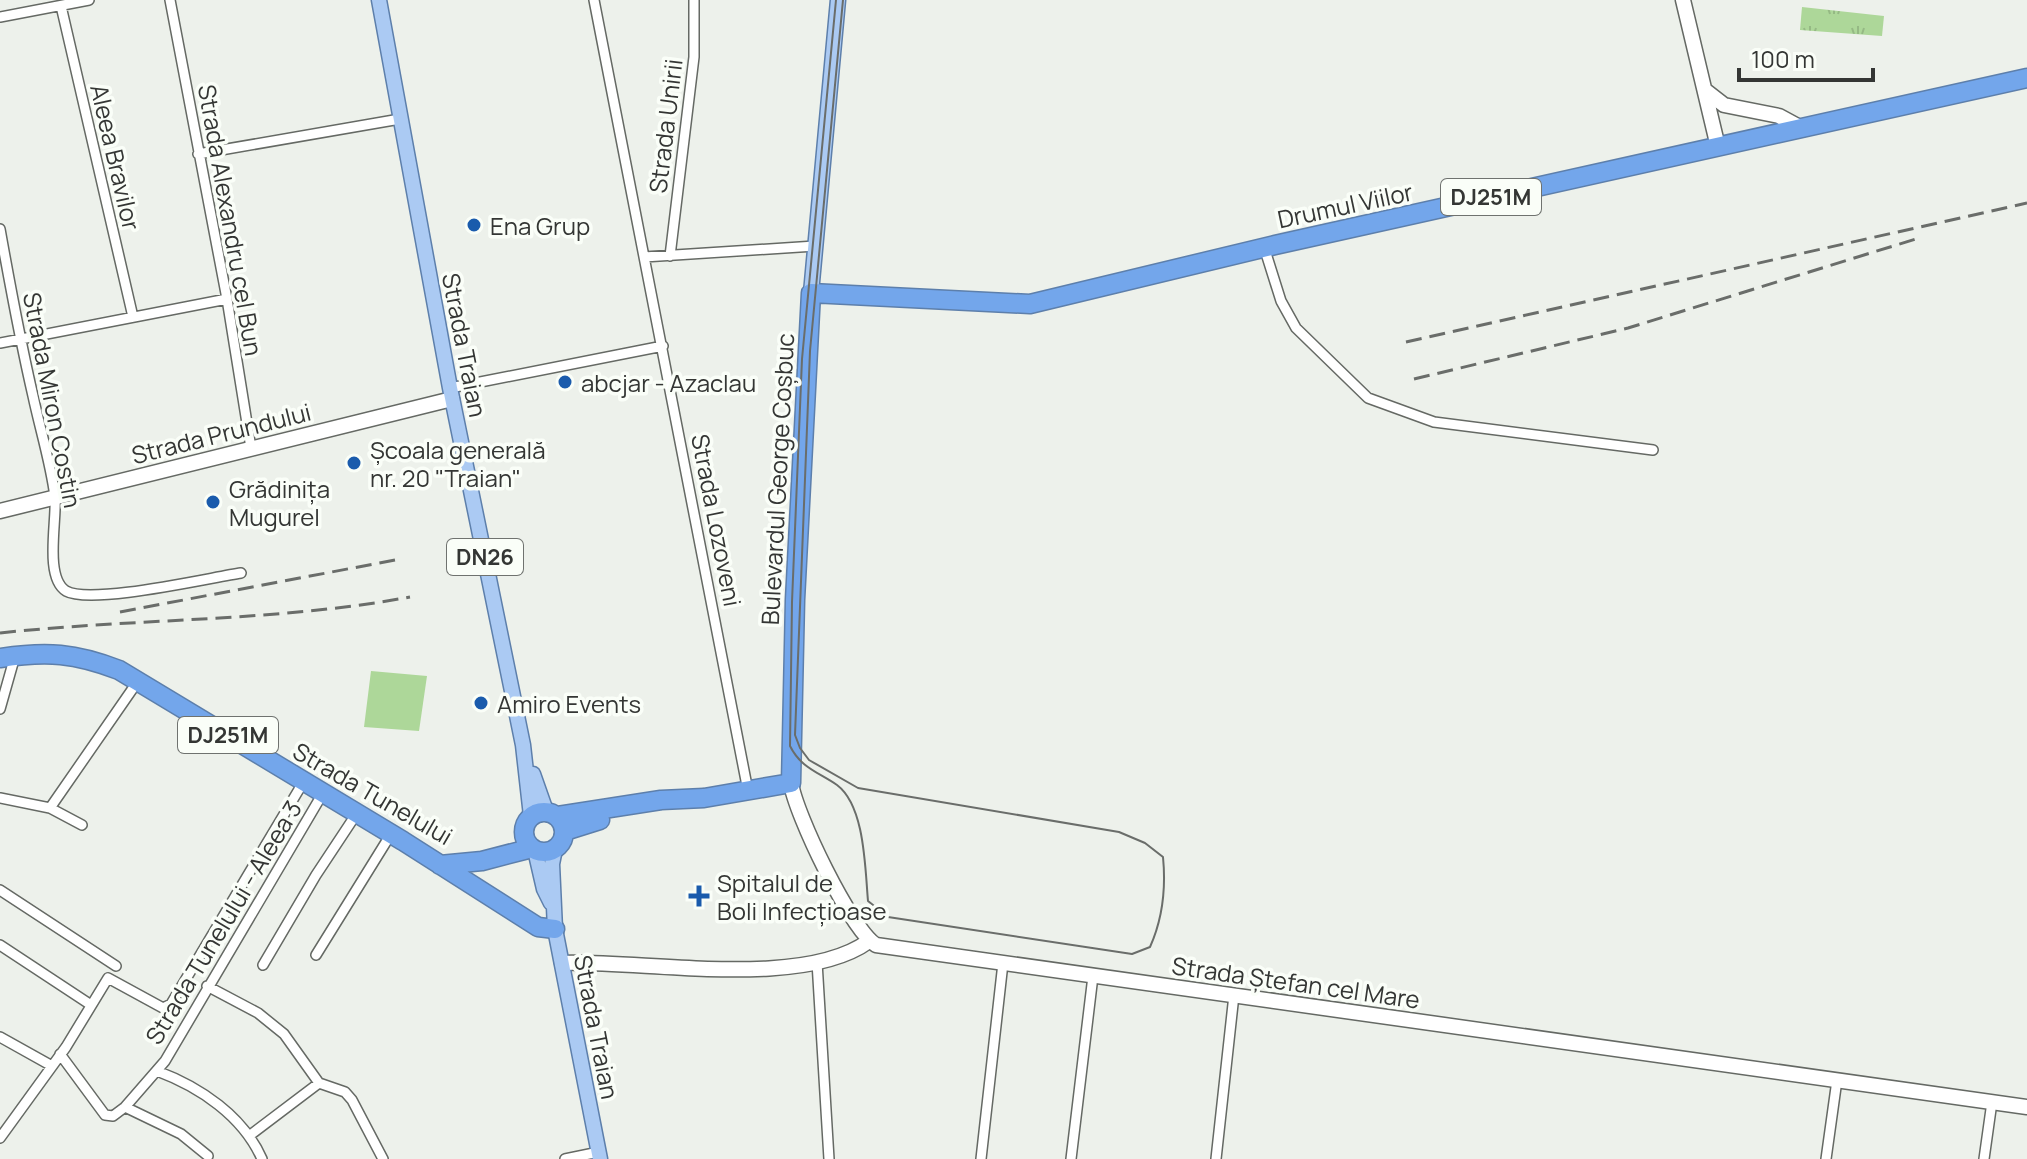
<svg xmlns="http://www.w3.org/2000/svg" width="2027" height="1159" font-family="Manrope,sans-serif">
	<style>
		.park { fill: url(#park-tufts) }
		.garden { fill: #add799 }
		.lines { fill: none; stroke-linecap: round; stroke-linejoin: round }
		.street-casing { stroke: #656964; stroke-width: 12 }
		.secondary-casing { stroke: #656964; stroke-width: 17 }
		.primary-casing { stroke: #5d7fab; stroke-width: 17 }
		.highway-casing { stroke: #5d7fab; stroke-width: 21 }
		.street { stroke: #fff; stroke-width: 9 }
		.secondary { stroke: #fff; stroke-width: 14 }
		.primary { stroke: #abcaf3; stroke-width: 14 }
		.highway { stroke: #73a6eb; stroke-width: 18 }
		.tram { stroke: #6a6d6a; stroke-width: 2 }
		.rail { stroke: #6a6d6a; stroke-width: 3; stroke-dasharray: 16 8; stroke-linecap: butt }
		.poi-dot { fill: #1a5bac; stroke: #fafef8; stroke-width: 3 }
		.labels { text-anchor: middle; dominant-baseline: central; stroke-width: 7; stroke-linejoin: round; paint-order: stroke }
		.shield { fill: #fafef8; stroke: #6f726f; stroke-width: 2 }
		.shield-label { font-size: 22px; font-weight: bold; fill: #343634 }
		.street-label { font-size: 24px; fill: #343634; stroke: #fafef8 }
		.poi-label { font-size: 24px; fill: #343634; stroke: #fafef8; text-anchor: start }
	</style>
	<defs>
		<pattern id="park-tufts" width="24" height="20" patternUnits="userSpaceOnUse" patternTransform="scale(2)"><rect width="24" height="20" fill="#add799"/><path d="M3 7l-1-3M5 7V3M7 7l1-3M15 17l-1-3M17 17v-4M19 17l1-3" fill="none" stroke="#95b984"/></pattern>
	</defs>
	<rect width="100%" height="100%" fill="#edf1eb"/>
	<!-- park -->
	<path class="park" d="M1802,7L1884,16L1882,36L1800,30Z"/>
	<!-- garden -->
	<path class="garden" d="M371,671L427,676L419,731L364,727Z"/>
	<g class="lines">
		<defs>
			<path id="street" d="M170,0L227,299L251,448
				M594,0L748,791
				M61,6L133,317
				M0,17L89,0
				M198,154L400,119
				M0,229C10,285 20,340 33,396C40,429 51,464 55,497C57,521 44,577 66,591C91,605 208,578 241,573
				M1264,247L1281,301L1296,328L1368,398L1434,422L1653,450
				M670,256L694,57V0
				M644,257L815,246
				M0,343L227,299
				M450,388L663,346
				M0,709L15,656
				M0,798L50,808L82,825
				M50,808L138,681
				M0,890L116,966
				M0,945L91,1005
				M316,955L391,834
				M817,962L829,1159
				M263,965L316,875L357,813
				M207,986L258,1013L284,1034L319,1083L345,1092L352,1100L383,1159
				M0,1037L52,1066
				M60,1054L105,1115L113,1116L125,1107L165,1061L323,793
				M157,1071C200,1087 243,1116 262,1159
				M125,1107L181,1134L208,1156
				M249,1136L319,1083
				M0,1138L66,1047L108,978L163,1008L171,1004L304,781
				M565,1159L599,1152
				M981,1159L1003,963
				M1071,1159L1093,976
				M1216,1159L1234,995
				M1826,1159L1837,1080
				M1984,1159L1992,1102"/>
			<path id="secondary" d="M1683,0L1718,147
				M1706,91L1724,105L1779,116L1803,129
				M0,511L452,399
				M791,783C795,813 851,930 876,945L2027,1107
				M562,963C645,960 802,990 869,941"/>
			<path id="primary" d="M379,0L450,388L523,745L531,816
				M811,293L838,0
				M533,774L546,811
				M555,849L552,864L555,929L600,1159
				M535,850L544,889L551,903"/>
			<path id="highway" d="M0,658C47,651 75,653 119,670L403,841L538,927L555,929
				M524 832a20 20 0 1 1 40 0a20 20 0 1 1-40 0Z
				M558,816L661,800L704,798L791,783L795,600L811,293L1030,304L1275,245L2027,78
				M565,831L600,820
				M440,865L482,861L532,848"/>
		</defs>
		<!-- street casing -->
		<use href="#street" class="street-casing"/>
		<!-- secondary casing -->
		<use href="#secondary" class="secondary-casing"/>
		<!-- primary casing -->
		<use href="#primary" class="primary-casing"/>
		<!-- highway casing -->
		<use href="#highway" class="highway-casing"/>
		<!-- street -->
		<use href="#street" class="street"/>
		<!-- secondary -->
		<use href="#secondary" class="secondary"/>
		<!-- primary -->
		<use href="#primary" class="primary"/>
		<!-- highway -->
		<use href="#highway" class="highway"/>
		<!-- tram -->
		<path class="tram" d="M836,0L802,359L792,602L790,746C801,768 818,772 837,785C865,806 865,868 868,901L888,917L1132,954L1150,947C1163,918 1166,888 1163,857L1145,843L1119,832L858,788L809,760L800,748L795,735L810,351L843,0"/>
		<!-- rail -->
		<path class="rail" d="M1406,342L2027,203
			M1414,379L1628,328L1919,238
			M120,612L395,560
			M0,633C137,618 275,622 410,597"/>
	</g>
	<!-- markers -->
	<g class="poi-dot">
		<circle cx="474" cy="225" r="8"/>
		<circle cx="565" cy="382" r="8"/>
		<circle cx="354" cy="463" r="8"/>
		<circle cx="213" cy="502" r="8"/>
		<circle cx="481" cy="703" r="8"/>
		<path d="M695 884h8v8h8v8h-8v8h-8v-8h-8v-8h8z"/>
	</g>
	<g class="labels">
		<!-- shield labels -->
		<g class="shield">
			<rect x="1441" y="179" width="100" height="36" rx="6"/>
			<rect x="447" y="539" width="76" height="36" rx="6"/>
			<rect x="178" y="717" width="100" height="36" rx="6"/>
		</g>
		<g class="shield-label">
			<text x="1491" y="197">DJ251M</text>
			<text x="485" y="557">DN26</text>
			<text x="228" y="735">DJ251M</text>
		</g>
		<!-- street labels -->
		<g class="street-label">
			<text transform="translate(665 126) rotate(-83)">Strada Unirii</text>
			<text transform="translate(116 157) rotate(77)">Aleea Bravilor</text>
			<text transform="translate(1345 205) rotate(-12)">Drumul Viilor</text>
			<text transform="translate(231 220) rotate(80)">Strada Alexandru cel Bun</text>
			<text transform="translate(465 345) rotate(79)">Strada Traian</text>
			<text transform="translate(53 400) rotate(79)">Strada Miron Costin</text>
			<text transform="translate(221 433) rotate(-14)">Strada Prundului</text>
			<text transform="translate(777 479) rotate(-87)">Bulevardul George Coșbuc</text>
			<text transform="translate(717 520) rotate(79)">Strada Lozoveni</text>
			<text transform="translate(373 793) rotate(30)">Strada Tunelului</text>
			<text transform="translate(223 922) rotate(-59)">Strada Tunelului - Aleea 3</text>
			<text transform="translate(1296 982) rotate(8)">Strada Ștefan cel Mare</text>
			<text transform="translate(597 1027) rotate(79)">Strada Traian</text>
		</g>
		<!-- poi labels -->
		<g class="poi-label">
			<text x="490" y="225">Ena Grup</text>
			<text x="581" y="382">abcjar - Azaclau</text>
			<text x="370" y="449">Școala generală<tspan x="370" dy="28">nr. 20 "Traian"</tspan></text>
			<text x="229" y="488">Grădinița<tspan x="229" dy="28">Mugurel</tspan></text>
			<text x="497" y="703">Amiro Events</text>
			<text x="717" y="882">Spitalul de<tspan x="717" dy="28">Boli Infecțioase</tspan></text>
		</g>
	</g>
	<!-- scale -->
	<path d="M1739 68v12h134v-12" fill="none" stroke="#343634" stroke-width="4"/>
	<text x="1751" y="68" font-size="24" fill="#343634" stroke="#fafef8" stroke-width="6" paint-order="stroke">100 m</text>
</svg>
